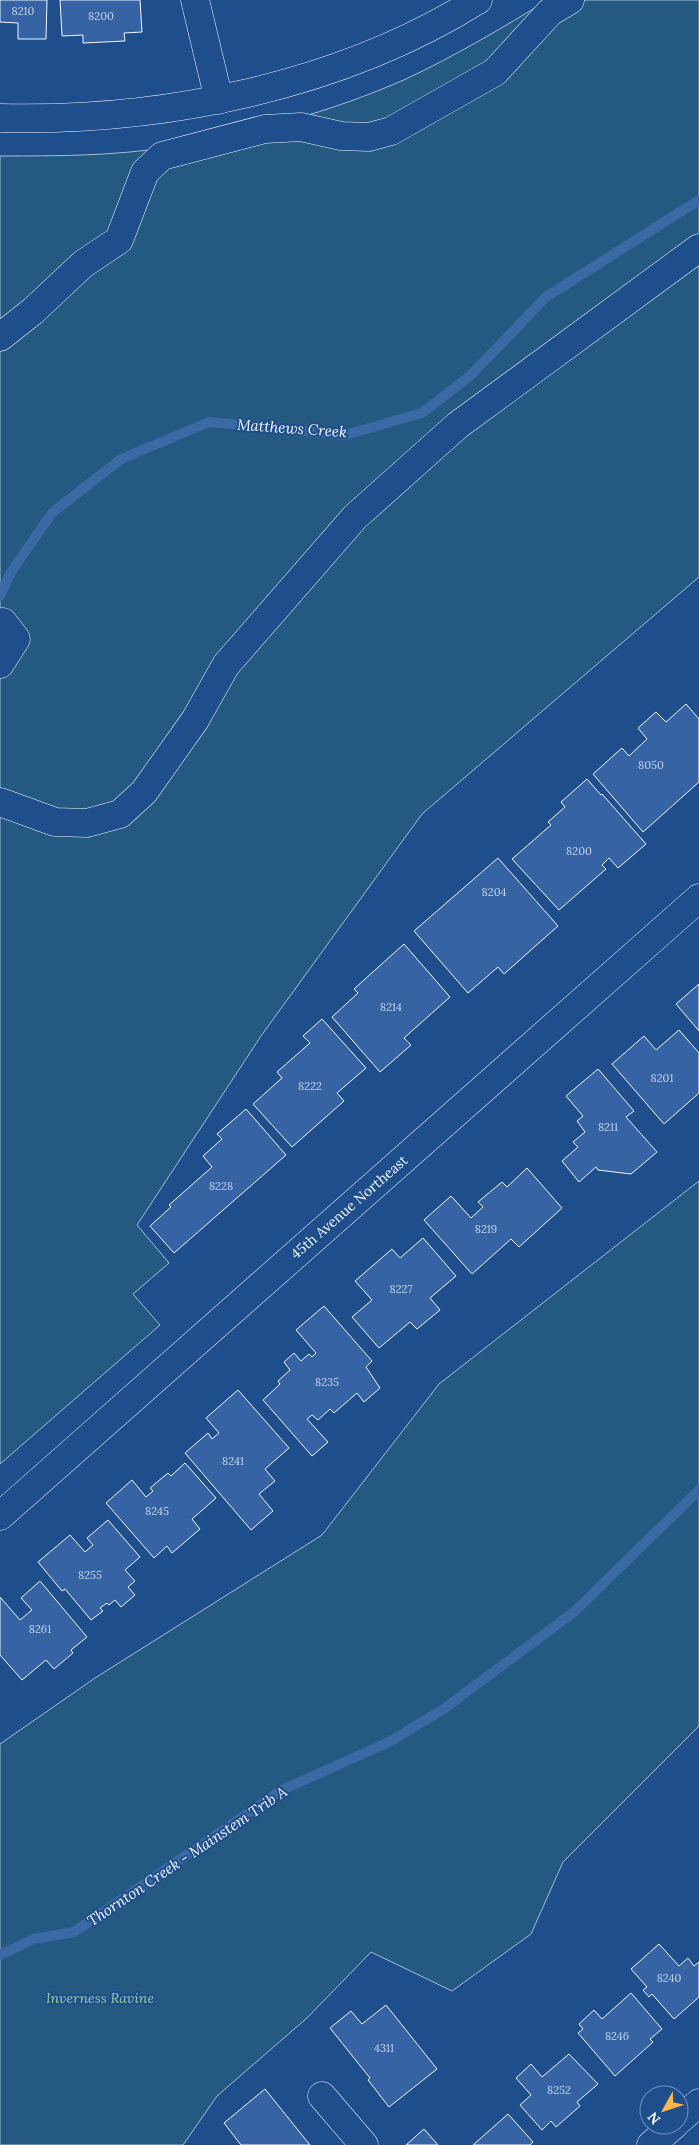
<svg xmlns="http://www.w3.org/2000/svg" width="699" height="2145" font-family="Lora,serif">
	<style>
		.green { fill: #245a82; stroke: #a8bbd7 }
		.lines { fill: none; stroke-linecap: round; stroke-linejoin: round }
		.stream { stroke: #3b69a3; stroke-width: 10 }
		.building { fill: #3563a3; stroke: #f2f6ff }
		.minor-casing { stroke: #f2f6ff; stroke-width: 29 }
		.minor { stroke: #1f4e8c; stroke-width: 28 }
		.labels { text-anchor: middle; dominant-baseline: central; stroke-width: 4; stroke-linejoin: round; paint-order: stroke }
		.number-label { font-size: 11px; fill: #c3d1e8 }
		.street-label { font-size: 14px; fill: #f2f6ff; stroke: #1f4e8c }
		.park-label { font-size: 14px; font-style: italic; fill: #97c8a6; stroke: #1f4e8c }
		.water-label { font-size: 15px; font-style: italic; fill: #f2f6ff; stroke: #1f4e8c }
	</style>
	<rect width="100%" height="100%" fill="#1f4e8c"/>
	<!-- green -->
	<path class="green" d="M548,0H699V577L422,814L261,1036L137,1225L169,1263L133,1294L160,1325L0,1464V156C57,156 114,156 170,147C250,134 331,112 406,79C455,56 502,28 548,0Z
		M699,1181V1726L563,1862L531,1934L452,1991L371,1952L307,2018L217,2096L183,2145H0V1744L95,1678L322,1535L439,1384Z"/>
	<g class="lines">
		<!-- stream -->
		<path class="stream" d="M0,596L11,572L52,513L121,459L209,422L345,435L422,413L470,376L546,297L699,200
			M0,1955L34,1939L74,1932L282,1790L391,1741L445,1708L574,1612L699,1490"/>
	</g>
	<!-- building -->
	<path class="building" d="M0,0H47L46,39H18V23L0,22Z
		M60,0H140L142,32L124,33L125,41L83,43V35L62,36Z
		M686,704L699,719V782L643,832L593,774L622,748L629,756L647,739L638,728L656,712L666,722Z
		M587,779L601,795L602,794L646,844L618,868L609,858L602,865L606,869L559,910L512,859L551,825L548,822L565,807L561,802Z
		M498,858L558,926L504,974L498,967L468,993L414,931Z
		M404,944L450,997L404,1038L411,1045L380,1072L332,1017L358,993L354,989Z
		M699,984V1031L676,1004Z
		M322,1019L366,1068L337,1093L344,1101L292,1147L253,1104L282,1078L277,1072L310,1043L303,1036Z
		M679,1030L699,1053V1093L664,1124L612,1064L644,1036L656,1050Z
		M598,1069L634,1111L626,1117L657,1152L631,1174L598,1170L596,1167L579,1182L562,1161L578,1147L573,1142L585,1132L577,1121L583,1116L566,1096Z
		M246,1109L286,1155L174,1253L150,1226L171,1207L169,1205L212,1167L203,1156L222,1139L217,1134Z
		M527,1168L562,1208L519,1247L511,1239L472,1274L424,1220L451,1196L471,1218L483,1207L478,1202L502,1182L507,1187Z
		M423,1238L456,1276L430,1298L440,1310L417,1329L410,1322L379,1348L352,1317L372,1300L355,1281L392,1249L400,1258Z
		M324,1306L372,1361L366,1367L380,1388L364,1402L357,1393L334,1413L330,1409L318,1420L312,1415L307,1419L328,1442L312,1456L263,1400L280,1384L278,1381L290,1370L284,1362L294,1353L301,1361L309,1354L312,1357L316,1353L296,1330Z
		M238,1390L289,1448L265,1469L275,1481L259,1494L273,1511L251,1530L185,1453L208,1433L212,1439L219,1433L206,1418Z
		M185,1463L216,1498L192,1519L200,1529L172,1553L167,1546L154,1558L106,1503L132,1480L146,1497L153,1491L150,1488L168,1473L171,1476Z
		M108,1520L140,1557L125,1570L135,1581L128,1587L135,1595L121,1607L115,1600L109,1605L107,1603L100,1608L103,1611L91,1620L65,1589L62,1591L38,1562L70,1535L85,1552L93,1545L87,1538Z
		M40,1581L87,1637L71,1650L73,1653L54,1669L46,1660L22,1680L0,1655V1597L20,1620L32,1610L21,1598Z
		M659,1944L679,1966L688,1958L694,1966L699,1962V1997L674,2019L652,1994L649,1997L643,1990L647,1987L631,1969Z
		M631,1993L662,2029L650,2039L653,2042L615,2076L578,2033L583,2029L579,2024L594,2010L602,2019Z
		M386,2005L437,2069L389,2107L368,2080L370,2078L330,2028L351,2011L362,2024Z
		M569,2054L598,2084L577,2102L580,2106L556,2127L551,2121L542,2130L520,2105L531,2095L516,2078L531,2064L542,2077Z
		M265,2089L310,2145H241L224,2123Z
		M508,2114L533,2142L530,2145H473Z
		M424,2129L438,2145H406Z"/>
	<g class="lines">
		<defs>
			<path id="minor" d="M195,0L219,100
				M0,118C162,122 339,87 478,0
				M0,337L33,311L83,264L119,240L145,172L162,156L265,129L301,127L341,136L369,137L391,131L495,72L550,12L570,0
				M0,623L3,622L16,639L0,664
				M0,802L55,822L87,823L120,814L144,792L195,720L226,665L355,517L458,425L699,248
				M0,1516L699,898
				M322,2096L364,2145
				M679,2120L699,2103
				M651,2145L674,2125"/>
		</defs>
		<!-- minor casing -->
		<use href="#minor" class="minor-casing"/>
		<!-- minor -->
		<use href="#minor" class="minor"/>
	</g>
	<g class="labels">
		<!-- number labels -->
		<g class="number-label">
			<text x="23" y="11">8210</text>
			<text x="101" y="16">8200</text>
			<text x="651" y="765">8050</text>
			<text x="579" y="851">8200</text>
			<text x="494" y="892">8204</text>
			<text x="391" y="1007">8214</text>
			<text x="662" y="1078">8201</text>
			<text x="310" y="1086">8222</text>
			<text x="608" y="1127">8211</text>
			<text x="221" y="1186">8228</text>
			<text x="486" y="1229">8219</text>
			<text x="401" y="1289">8227</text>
			<text x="327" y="1382">8235</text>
			<text x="233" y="1461">8241</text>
			<text x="157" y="1511">8245</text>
			<text x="90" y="1575">8255</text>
			<text x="40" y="1629">8261</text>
			<text x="669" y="1978">8240</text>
			<text x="617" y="2036">8246</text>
			<text x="384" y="2048">4311</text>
			<text x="559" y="2090">8252</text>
		</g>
		<!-- street labels -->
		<g class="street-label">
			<text transform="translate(349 1207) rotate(-41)">45th Avenue Northeast</text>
		</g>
		<!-- park labels -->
		<g class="park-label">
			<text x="100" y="1998">Inverness Ravine</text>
		</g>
		<!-- water labels -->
		<g class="water-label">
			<text transform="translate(292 428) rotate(4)">Matthews Creek</text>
			<text transform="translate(187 1856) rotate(-34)">Thornton Creek - Mainstem Trib A</text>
		</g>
	</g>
	<!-- north arrow -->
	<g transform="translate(664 2110) rotate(230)"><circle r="24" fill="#1f4e8c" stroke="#7391ba"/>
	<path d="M0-4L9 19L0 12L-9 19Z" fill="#ffb74d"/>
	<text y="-8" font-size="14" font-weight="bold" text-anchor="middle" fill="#f2f6ff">N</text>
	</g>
</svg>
